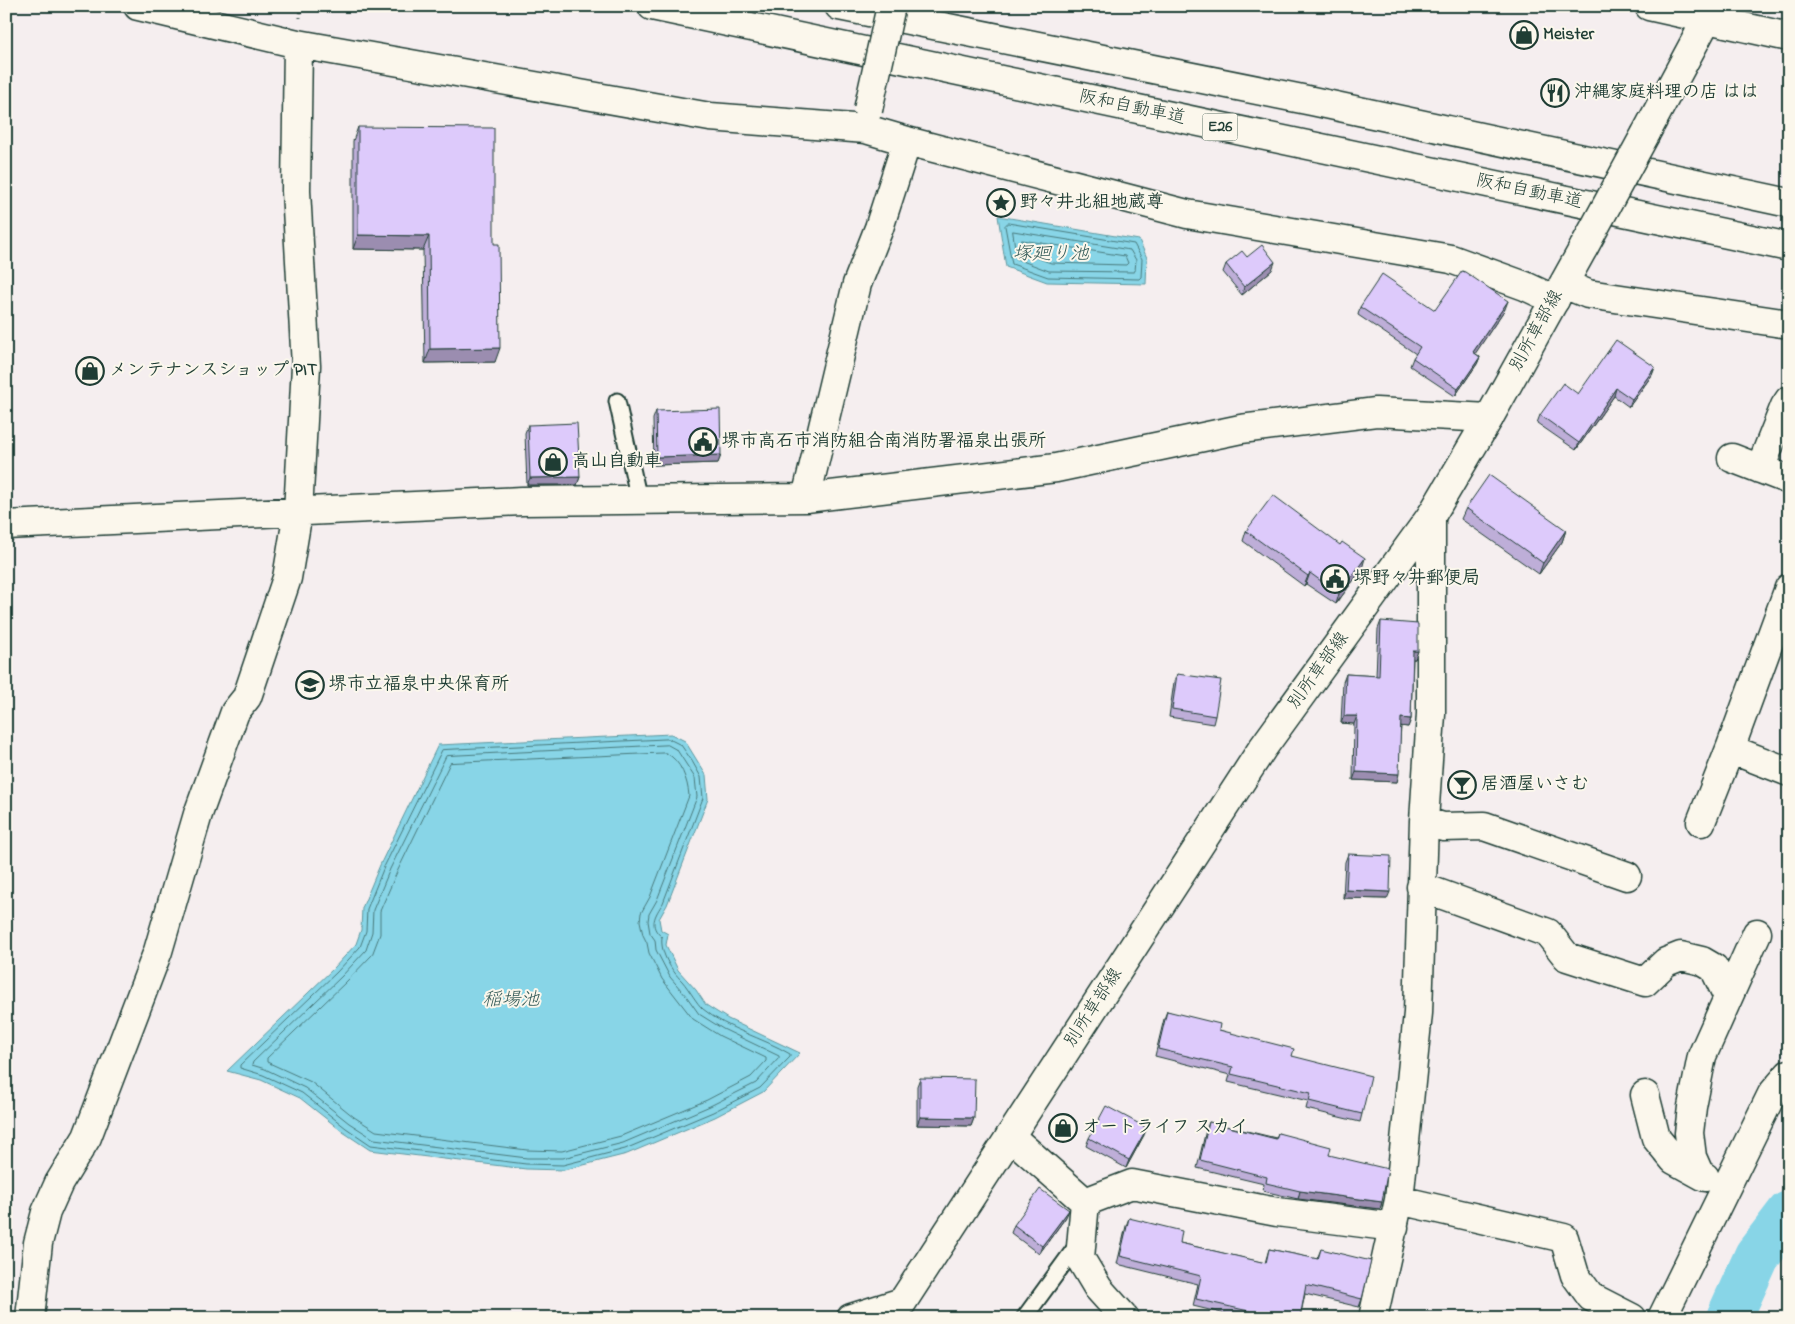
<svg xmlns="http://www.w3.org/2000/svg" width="1795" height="1324" font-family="'Indie Flower','Klee One',sans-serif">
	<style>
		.water { fill: #88d5e7; stroke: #5e989f }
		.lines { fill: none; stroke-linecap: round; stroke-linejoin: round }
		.shore { stroke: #497a7c; stroke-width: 1 }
		.river { stroke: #88d5e7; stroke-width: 46 }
		.lane-casing { stroke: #1f3d34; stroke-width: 19 }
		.street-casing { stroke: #1f3d34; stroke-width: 31 }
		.secondary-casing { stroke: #1f3d34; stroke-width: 31 }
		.highway-casing { stroke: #1f3d34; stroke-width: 31 }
		.path { stroke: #1f3d34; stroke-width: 3; stroke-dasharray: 1 4; stroke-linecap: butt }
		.lane { stroke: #fbf7ec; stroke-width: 15 }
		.street { stroke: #fbf7ec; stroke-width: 28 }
		.secondary { stroke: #fbf7ec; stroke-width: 28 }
		.highway { stroke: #fbf7ec; stroke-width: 28 }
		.street-bridge-casing { stroke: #1f3d34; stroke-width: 31; stroke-linecap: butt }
		.secondary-bridge-casing { stroke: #1f3d34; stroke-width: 31; stroke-linecap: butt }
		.street-bridge { stroke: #fbf7ec; stroke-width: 28 }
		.secondary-bridge { stroke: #fbf7ec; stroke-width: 28 }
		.wall { fill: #beaed8; stroke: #1f3d34 }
		.shaded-wall { fill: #9b8db0; stroke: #1f3d34 }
		.building { fill: #ddcafb; stroke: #1f3d34 }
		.labels { text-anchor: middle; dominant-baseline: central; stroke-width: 4; stroke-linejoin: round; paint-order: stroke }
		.shield { fill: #fbf7ec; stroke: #61756b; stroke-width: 1 }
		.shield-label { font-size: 16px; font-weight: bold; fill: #1f3d34 }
		.poi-label { font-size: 18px; font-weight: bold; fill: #1f3d34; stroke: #fbf7ec; text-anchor: start }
		.street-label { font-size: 18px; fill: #1f3d34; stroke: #fbf7ec }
		.water-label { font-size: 19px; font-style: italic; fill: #345b58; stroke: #fbf7ec }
	</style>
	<rect width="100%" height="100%" fill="#f5eeef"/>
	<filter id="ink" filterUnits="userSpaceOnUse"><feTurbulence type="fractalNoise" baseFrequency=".02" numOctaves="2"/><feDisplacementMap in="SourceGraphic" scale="10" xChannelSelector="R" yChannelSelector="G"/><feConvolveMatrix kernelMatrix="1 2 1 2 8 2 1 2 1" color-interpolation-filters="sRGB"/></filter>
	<g filter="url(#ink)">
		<!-- water -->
		<path class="water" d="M998,216L1139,240L1147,258L1146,284L1047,282L1006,267Z
			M671,734L685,741L706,775L708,799L667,905L659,919L661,930L668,934L666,945L678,970L696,990L706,1005L728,1019L800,1053L763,1092L715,1117L627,1154L564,1170L526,1169L370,1150L343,1132L300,1098L261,1080L227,1071L334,968L356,944L361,930L362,908L380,865L438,745Z"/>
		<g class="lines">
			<!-- shore -->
			<path class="shore" d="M1008,223L1134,244L1142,259L1141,277L1139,279L1048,277L1012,264L1005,226Z
				M1013,231L1130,250L1136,260L1135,271L1133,272L1049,271L1017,259Z
				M1022,240L1125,256L1128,263L1126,265L1051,263L1024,253Z
				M669,739L681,745L692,761L701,777L703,798L663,903C655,915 648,926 662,937C660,953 671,970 682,981C689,989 697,1004 703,1009C728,1030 762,1037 790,1054V1057L760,1088L713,1112L625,1149L563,1165L526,1164L371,1145L346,1128L302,1093L263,1075L240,1068V1065L337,972L360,947L366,931L367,909L384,867L442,750Z
				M668,745L677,750L695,778L697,797L657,900L649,914L648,921L650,933L655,940L656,950L670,977L687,997L699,1014L723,1029L779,1056V1058L756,1083L710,1106L623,1143L563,1158H527L374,1139L349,1123L305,1088L265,1069L252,1065L253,1062L342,976L366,950L372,932L373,910L390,869L446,756Z
				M666,753C681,760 688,781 689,796L650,897L641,913L640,921L643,935L647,943L649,953L662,979L693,1019L720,1036L766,1058V1061L751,1077L707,1100L621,1136L562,1151L527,1150L376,1131L354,1117L311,1082L267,1062V1058L347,981L372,955L380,934V911L397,872L450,763Z"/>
			<!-- river -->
			<path class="river" d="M1729,1318L1757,1256L1789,1214"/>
			<defs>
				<path id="lane" d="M617,401L639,500
					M1024,1318L1078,1244"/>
				<path id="street" d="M138,6L298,44L710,117L866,129L907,141L1187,214L1451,259L1525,286L1555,300
					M1564,284L1588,294L1789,324
					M1732,458L1789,480
					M1760,469L1785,406L1789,400
					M806,498L857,284L879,228L907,141
					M6,525L522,501L806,498L1056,468L1241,429L1376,412L1489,418
					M1730,749L1789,772
					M1424,821L1443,827L1484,826L1627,876
					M1701,822L1730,749L1789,588
					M1421,887L1548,933L1567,957L1645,982L1666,962L1681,956L1702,961L1714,968L1728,997
					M1645,1095L1656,1138L1674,1160L1705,1177
					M1010,1136L1085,1202L1080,1258L1098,1288L1125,1318
					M1699,1173L1692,1157L1689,1133L1692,1107L1702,1056L1757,933
					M1399,1200L1564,1238L1575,1275L1591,1297L1632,1318
					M1085,1202L1132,1184L1277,1212L1394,1227
					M30,1318L38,1243L46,1212L59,1183L87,1137L158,951L198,814L235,712L247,697L287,578L298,512L306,366L296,191L298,44
					M851,1318L902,1302
					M1373,1318L1399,1200L1418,1013L1424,821L1431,714V516
					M1662,1318L1772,1094L1789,1074"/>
				<path id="secondary" d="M1649,6L1789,37
					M1646,133L1714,6
					M892,1318L1262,749L1431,516L1489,418L1584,247"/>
				<path id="highway" d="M652,6L1789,247
					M839,6L1312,101L1789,203"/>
			</defs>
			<!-- lane casing -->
			<use href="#lane" class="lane-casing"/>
			<!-- street casing -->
			<use href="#street" class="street-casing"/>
			<!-- secondary casing -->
			<use href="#secondary" class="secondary-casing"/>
			<!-- highway casing -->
			<use href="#highway" class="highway-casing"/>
			<!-- path -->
			<path class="path" d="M300,18L301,6"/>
			<!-- lane -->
			<use href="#lane" class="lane"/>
			<!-- street -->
			<use href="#street" class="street"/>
			<!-- secondary -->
			<use href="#secondary" class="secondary"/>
			<!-- highway -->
			<use href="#highway" class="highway"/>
			<defs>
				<path id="street-bridge" d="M868,110L891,6"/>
				<path id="secondary-bridge" d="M1584,247L1646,133"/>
			</defs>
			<!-- street-bridge casing -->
			<use href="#street-bridge" class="street-bridge-casing"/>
			<!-- secondary-bridge casing -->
			<use href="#secondary-bridge" class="secondary-bridge-casing"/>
			<!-- street-bridge -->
			<use href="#street-bridge" class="street-bridge"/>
			<!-- secondary-bridge -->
			<use href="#secondary-bridge" class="secondary-bridge"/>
		</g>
		<!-- wall -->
		<path class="wall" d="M358,127L494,244L495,362L425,363L423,250L353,249V141Z
			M1247,257L1272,270L1242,295L1223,272L1226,264Z
			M1360,307L1435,310L1505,309L1475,353L1480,357L1477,364L1455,396L1410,366L1413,358L1416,354L1358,315Z
			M1655,367L1652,375L1629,407L1614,396L1576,450L1537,423L1540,415L1578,394Z
			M656,411L721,455L718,463L654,465L653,419Z
			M528,425L580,477L577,485H527L525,433Z
			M1466,508L1566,530L1562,542L1539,574L1461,519Z
			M1246,531L1362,569L1336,604L1306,584L1304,586L1243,541Z
			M1381,621L1418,651L1415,659H1413L1411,719L1408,727L1401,726L1397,782L1353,780L1354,724L1341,723L1343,682L1346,674L1376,676L1378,629Z
			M1177,674L1215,716L1213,724L1169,717L1174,682Z
			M1348,854L1387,899L1343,898L1345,862Z
			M1167,1011L1292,1056L1362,1114L1360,1122L1306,1109L1308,1101L1228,1082L1230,1075L1155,1056L1164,1019Z
			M920,1078L974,1118L971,1126L917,1125V1086Z
			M1209,1122L1276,1138L1278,1133L1329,1155L1382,1202L1380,1209L1298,1199L1263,1191L1264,1184L1197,1168L1206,1130Z
			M1144,1135L1126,1168L1086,1146L1089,1138Z
			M1066,1217L1039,1254L1011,1233L1014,1225Z
			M1129,1218L1180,1243L1265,1263L1269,1249L1317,1259L1321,1249L1362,1299L1359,1307L1305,1294L1300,1318H1242L1193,1306L1198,1284L1117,1264L1126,1226Z"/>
		<!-- shaded-wall -->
		<path class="shaded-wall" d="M358,235L429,236L423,250L353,249Z
			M1275,262L1272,270L1242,295L1244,287Z
			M1508,301L1505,309L1471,360L1473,352Z
			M500,348L495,362L425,363L430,349Z
			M1480,357L1477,364L1455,396L1458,389Z
			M1655,367L1652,375L1629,407L1632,399Z
			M1616,388L1614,396L1576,450L1579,443Z
			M721,455L718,463L654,465L657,457Z
			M580,477L577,485H527L530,478Z
			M1566,530L1562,542L1539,574L1543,563Z
			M1365,558L1362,569L1336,604L1339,594Z
			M1310,573L1306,584L1304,586L1308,576Z
			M1413,651H1418L1415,659H1411Z
			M1344,716H1357L1354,724L1341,723Z
			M1401,718L1411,719L1408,727L1399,726Z
			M1356,772L1399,774L1397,782L1353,780Z
			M1346,890L1390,892L1387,899L1343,898Z
			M920,1117L974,1118L971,1126L917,1125Z
			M1147,1128L1144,1135L1126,1168L1129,1160Z
			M1300,1191L1382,1202L1380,1209L1298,1199Z
			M1069,1210L1066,1217L1039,1254L1042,1246Z"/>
		<!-- building -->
		<path class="building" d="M358,127L494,128V244H499L500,348L430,349L429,236L358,235Z
			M1262,245L1275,262L1244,287L1226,264L1242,251L1247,257Z
			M1462,271L1465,272L1508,301L1473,352L1480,357L1458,389L1413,358L1420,347L1360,307L1382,274L1435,310Z
			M1616,340L1655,367L1632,399L1616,388L1579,443L1540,415L1563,383L1578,394Z
			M720,409L721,455L657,457L656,411Z
			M577,423L580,477L530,478L528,425Z
			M1489,475L1566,530L1543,563L1466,508Z
			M1273,495L1340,545L1342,542L1365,558L1339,594L1310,573L1308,576L1246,531Z
			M1381,621L1418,624V651H1413L1411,719L1401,718L1399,774L1356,772L1357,716H1344L1346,674L1379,676Z
			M1177,674L1221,680L1215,716L1172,709Z
			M1348,854L1391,856L1390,892L1346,890Z
			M1167,1011L1220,1024L1219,1030L1294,1049L1292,1056L1371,1076L1362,1114L1309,1101L1311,1093L1231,1074L1233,1067L1158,1049Z
			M920,1078L975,1079L974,1118L920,1117Z
			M1106,1106L1147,1128L1129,1160L1089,1138Z
			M1209,1122L1276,1139L1278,1133L1331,1147L1329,1155L1388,1169L1382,1202L1300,1191L1266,1183L1267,1177L1200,1160Z
			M1040,1189L1069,1210L1042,1246L1014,1225Z
			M1129,1218L1182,1231L1180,1243L1266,1263L1269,1249L1318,1259L1321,1249L1371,1261L1362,1299L1306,1285L1300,1318H1279L1196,1299L1201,1276L1120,1256Z"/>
	</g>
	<!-- icons -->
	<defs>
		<symbol id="shop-ring" viewBox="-11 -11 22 22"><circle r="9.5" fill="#fbf7ec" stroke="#1f3d34" stroke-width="1.5"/><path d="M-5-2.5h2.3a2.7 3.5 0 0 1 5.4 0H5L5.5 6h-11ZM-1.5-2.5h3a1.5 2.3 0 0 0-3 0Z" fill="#1f3d34"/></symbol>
		<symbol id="restaurant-ring" viewBox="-11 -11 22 22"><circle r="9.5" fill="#fbf7ec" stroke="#1f3d34" stroke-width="1.5"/><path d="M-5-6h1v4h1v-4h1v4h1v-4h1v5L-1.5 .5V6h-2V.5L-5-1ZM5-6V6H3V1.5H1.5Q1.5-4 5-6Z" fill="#1f3d34"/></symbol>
		<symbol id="sight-ring" viewBox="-11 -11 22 22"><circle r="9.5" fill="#fbf7ec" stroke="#1f3d34" stroke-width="1.5"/><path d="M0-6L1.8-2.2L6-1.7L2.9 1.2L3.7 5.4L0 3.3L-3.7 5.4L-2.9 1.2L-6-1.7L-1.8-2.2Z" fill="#1f3d34"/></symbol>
		<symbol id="civic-ring" viewBox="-11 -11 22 22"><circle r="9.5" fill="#fbf7ec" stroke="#1f3d34" stroke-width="1.5"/><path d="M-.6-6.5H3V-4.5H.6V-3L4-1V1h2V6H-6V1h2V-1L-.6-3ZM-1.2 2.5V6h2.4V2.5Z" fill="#1f3d34"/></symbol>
		<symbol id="school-ring" viewBox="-11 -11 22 22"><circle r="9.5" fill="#fbf7ec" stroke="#1f3d34" stroke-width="1.5"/><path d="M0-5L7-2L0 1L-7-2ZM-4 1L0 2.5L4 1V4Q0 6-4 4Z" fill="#1f3d34"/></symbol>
		<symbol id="bar-ring" viewBox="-11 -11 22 22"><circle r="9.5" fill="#fbf7ec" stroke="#1f3d34" stroke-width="1.5"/><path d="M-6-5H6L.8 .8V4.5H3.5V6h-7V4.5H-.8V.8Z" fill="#1f3d34"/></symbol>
	</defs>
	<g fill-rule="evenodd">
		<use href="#shop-ring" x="1508" y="19" width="32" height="32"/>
		<use href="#restaurant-ring" x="1539" y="77" width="32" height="32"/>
		<use href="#sight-ring" x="985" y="187" width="32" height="32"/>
		<use href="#shop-ring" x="74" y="355" width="32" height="32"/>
		<use href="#civic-ring" x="687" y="426" width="32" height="32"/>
		<use href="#shop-ring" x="537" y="446" width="32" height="32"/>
		<use href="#civic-ring" x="1319" y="563" width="32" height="32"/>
		<use href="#school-ring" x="294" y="669" width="32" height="32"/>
		<use href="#bar-ring" x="1446" y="769" width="32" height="32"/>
		<use href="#shop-ring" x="1047" y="1112" width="32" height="32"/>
	</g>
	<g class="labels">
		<!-- shield labels -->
		<rect class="shield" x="1202.5" y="113.5" width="35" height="27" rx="4"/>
		<g class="shield-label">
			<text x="1220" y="127">E26</text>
		</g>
		<!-- poi labels -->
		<g class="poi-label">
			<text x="1543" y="35">Meister</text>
			<text x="1574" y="93">沖縄家庭料理の店 はは</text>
			<text x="1020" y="203">野々井北組地蔵尊</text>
			<text x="109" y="371">メンテナンスショップ PIT</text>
			<text x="722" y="442">堺市高石市消防組合南消防署福泉出張所</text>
			<text x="572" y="462">高山自動車</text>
			<text x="1354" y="579">堺野々井郵便局</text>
			<text x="329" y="685">堺市立福泉中央保育所</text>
			<text x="1481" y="785">居酒屋いさむ</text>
			<text x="1082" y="1128">オートライフ スカイ</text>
		</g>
		<!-- street labels -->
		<g class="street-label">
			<text transform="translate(1132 108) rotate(12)">阪和自動車道</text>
			<text transform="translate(1529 192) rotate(12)">阪和自動車道</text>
			<text transform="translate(1537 331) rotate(-61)">別所草部線</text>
			<text transform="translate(1319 671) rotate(-54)">別所草部線</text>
			<text transform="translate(1094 1008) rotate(-57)">別所草部線</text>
		</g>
		<!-- water labels -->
		<g class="water-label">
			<text x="1051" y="254">塚廻り池</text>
			<text x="511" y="1000">稲場池</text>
		</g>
	</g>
	<!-- margin -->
	<rect width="1795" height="1324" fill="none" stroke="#fbf7ec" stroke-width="25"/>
	<rect x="12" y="12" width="1770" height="1299" fill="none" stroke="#1f3d34" stroke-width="2" filter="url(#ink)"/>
</svg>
